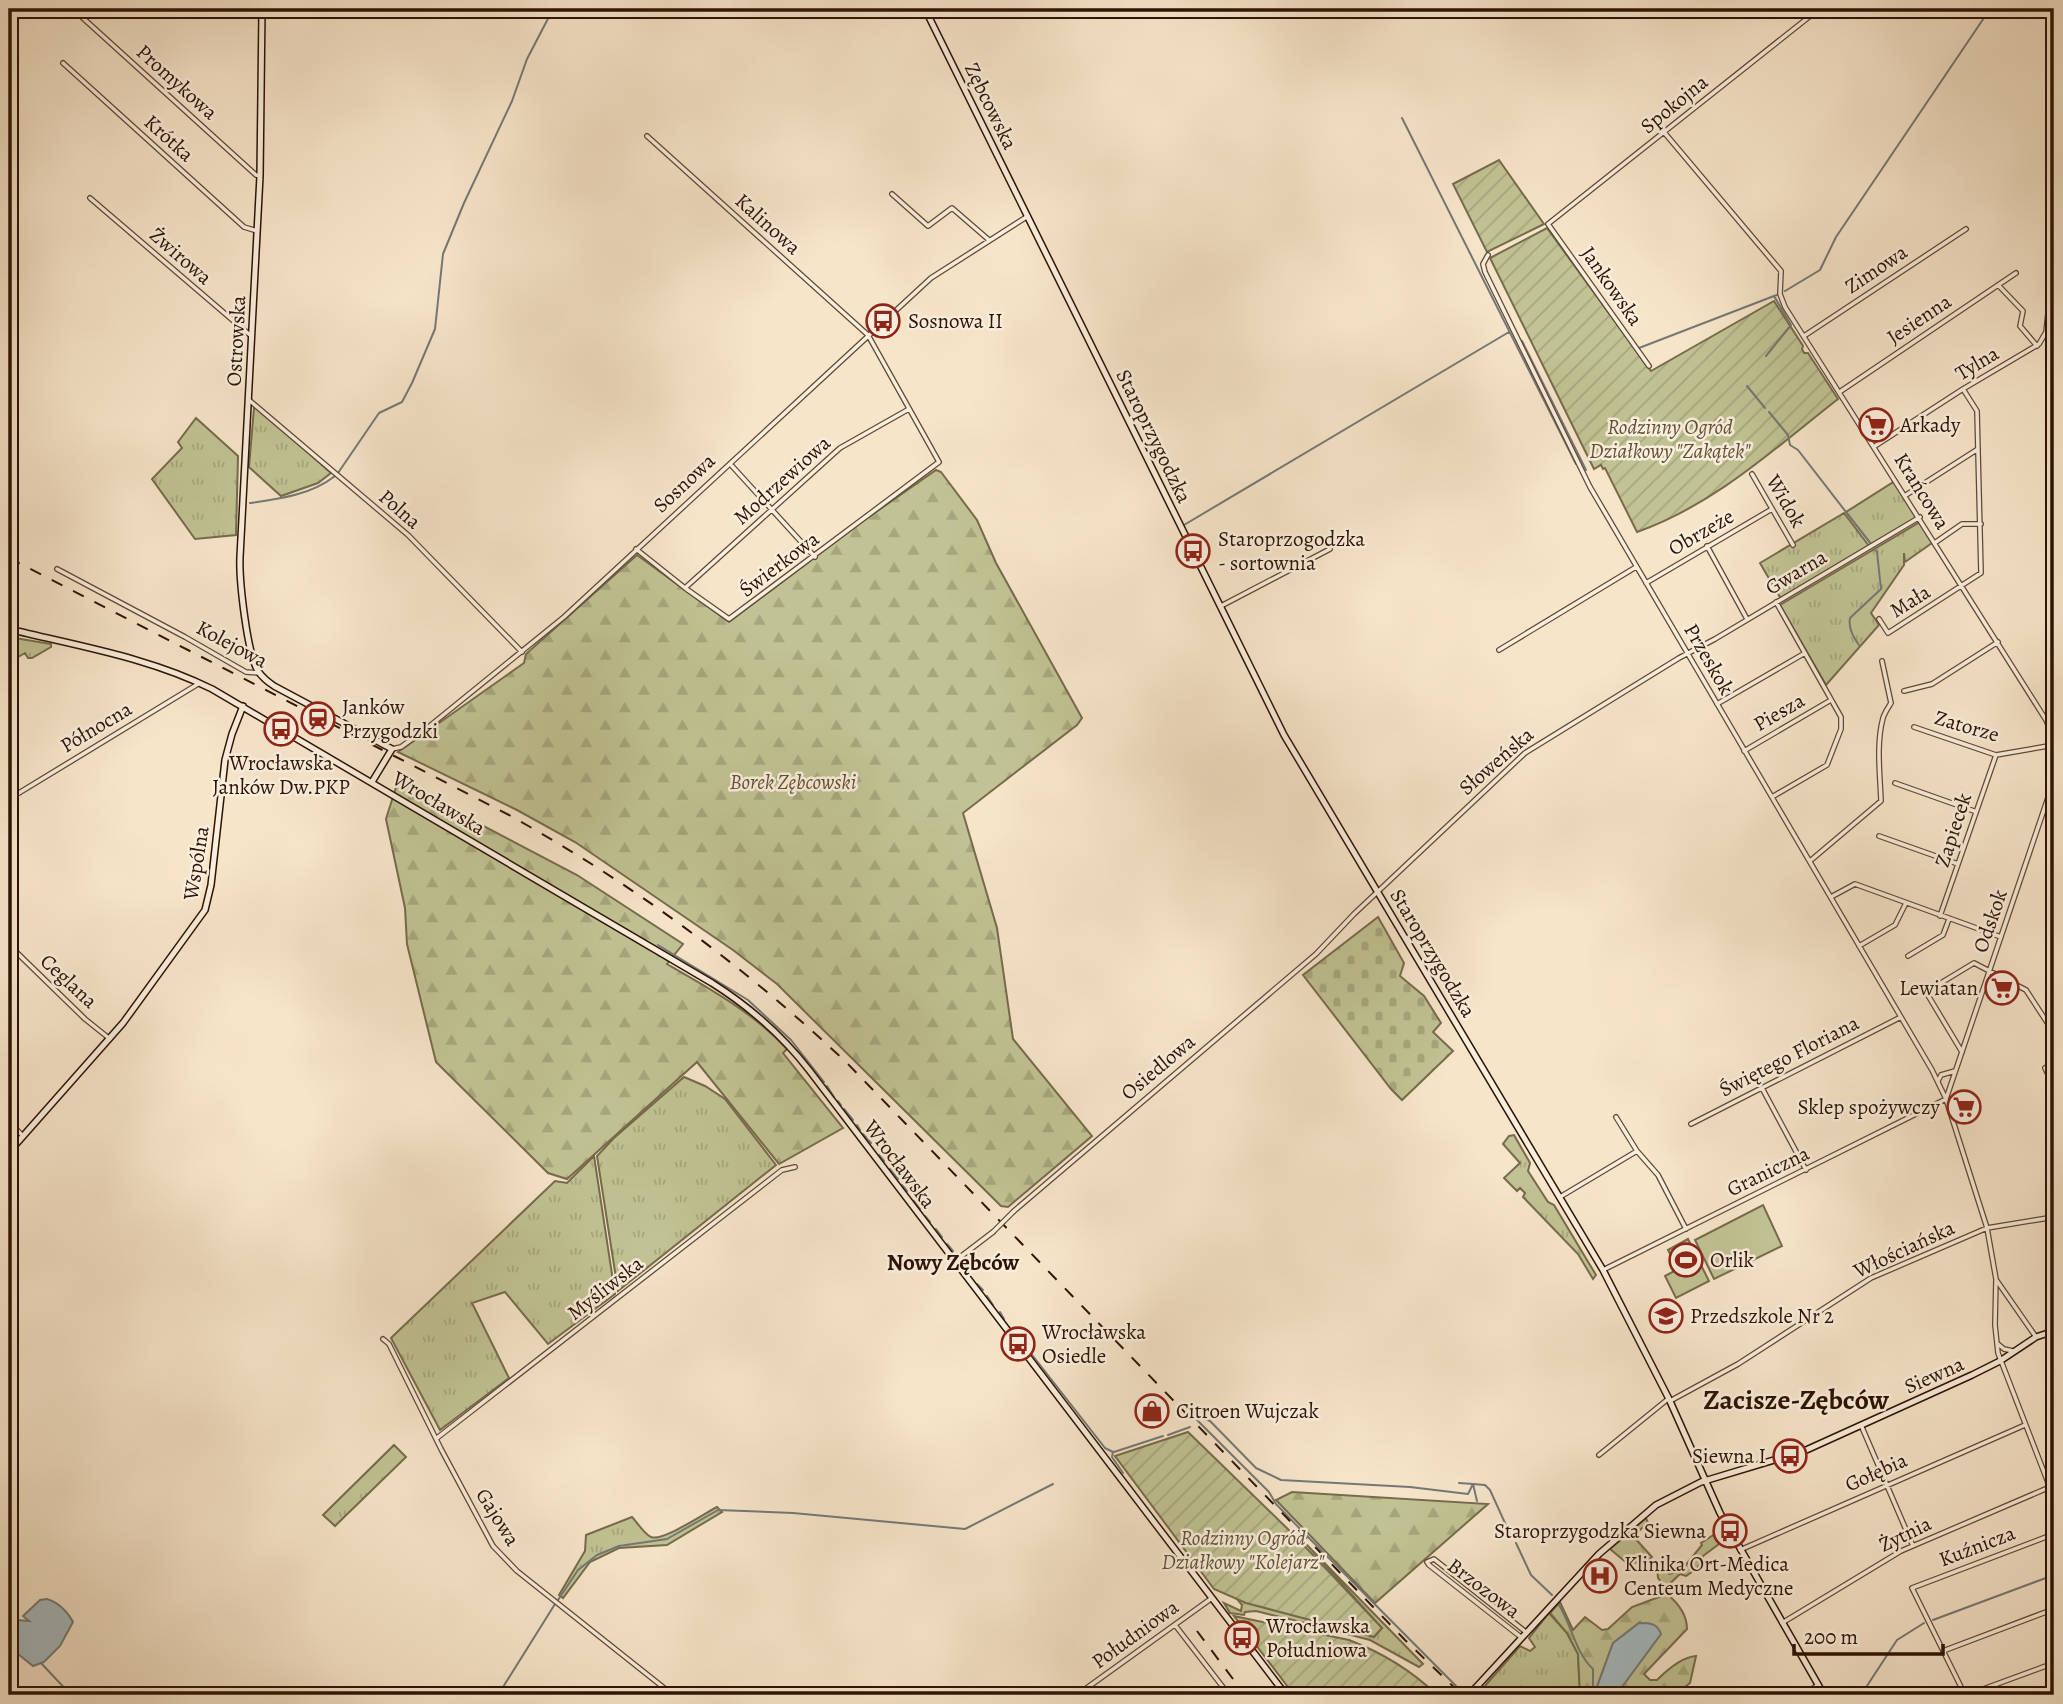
<svg xmlns="http://www.w3.org/2000/svg" width="2063" height="1704" font-family="Alegreya,serif">
	<style>
		.grass { fill: url(#grass-tufts); stroke: #766b4c; stroke-width: 2 }
		.forest { fill: url(#forest-firs); stroke: #766b4c; stroke-width: 2 }
		.cemetery { fill: url(#cemetery-stones); stroke: #766b4c; stroke-width: 2 }
		.garden { fill: url(#garden-furrows); stroke: #766b4c; stroke-width: 2 }
		.pitch { fill: #c1c394; stroke: #766b4c; stroke-width: 2 }
		.water { fill: #a4bcc2; stroke: #747876; stroke-width: 2 }
		.lines { fill: none; stroke-linecap: round; stroke-linejoin: round }
		.stream { stroke: #747876; stroke-width: 2 }
		.street-casing { stroke: #5f4836; stroke-width: 6 }
		.secondary-casing { stroke: #2c1304; stroke-width: 8 }
		.street { stroke: #faeedd; stroke-width: 3.5 }
		.secondary { stroke: #faeedd; stroke-width: 5 }
		.rail { stroke: #2c1304; stroke-width: 2; stroke-dasharray: 12 12; stroke-linecap: butt }
		.street-bridge-casing { stroke: #5f4836; stroke-width: 6; stroke-linecap: butt }
		.street-bridge { stroke: #faeedd; stroke-width: 3.5 }
		.labels { text-anchor: middle; dominant-baseline: central; stroke-width: 5; stroke-linejoin: round; paint-order: stroke }
		.street-label { font-size: 21px; fill: #2c1304; stroke: #faeedd }
		.poi-label { font-size: 21px; fill: #2c1304; stroke: #faeedd; text-anchor: start }
		.park-label { font-size: 21px; font-style: italic; fill: #605136; stroke: #faeedd }
		.neighbourhood-label { font-size: 23px; font-weight: bold; fill: #2c1304; stroke: #faeedd }
		.district-label { font-size: 28px; font-weight: bold; fill: #2c1304; stroke: #faeedd }
	</style>
	<defs>
		<pattern id="grass-tufts" width="24" height="20" patternUnits="userSpaceOnUse" patternTransform="scale(1.75)"><rect width="24" height="20" fill="#c1c394"/><path d="M3 7l-1-3M5 7V3M7 7l1-3M15 17l-1-3M17 17v-4M19 17l1-3" fill="none" stroke="#a6a77e"/></pattern>
		<pattern id="forest-firs" width="22" height="20" patternUnits="userSpaceOnUse" patternTransform="scale(1.75)"><rect width="22" height="20" fill="#c1c394"/><path d="M5 1l3.5 6h-7zM16 11l3.5 6h-7z" fill="#a6a77e"/></pattern>
		<pattern id="cemetery-stones" width="16" height="16" patternUnits="userSpaceOnUse" patternTransform="scale(1.75)"><rect width="16" height="16" fill="#c1c394"/><path d="M2 7V4a2 2 0 0 1 4 0v3zM10 15v-3a2 2 0 0 1 4 0v3z" fill="#a6a77e"/></pattern>
		<pattern id="garden-furrows" width="10" height="10" patternUnits="userSpaceOnUse" patternTransform="scale(1.75)"><rect width="10" height="10" fill="#c1c394"/><path d="M-1 1l2-2M0 10L10 0M9 11l2-2" fill="none" stroke="#a6a77e"/></pattern>
	</defs>
	<rect width="100%" height="100%" fill="#f7e5ca"/>
	<filter id="stains"><feTurbulence type="fractalNoise" baseFrequency=".00286" numOctaves="4"/><feColorMatrix values="0 0 0 0 .2 0 0 0 0 .09 0 0 0 0 .02 0 0 0 .5 -.17"/></filter>
	<radialGradient id="worn" r=".72"><stop offset=".6" stop-color="#630" stop-opacity="0"/><stop offset="1" stop-color="#630" stop-opacity=".3"/></radialGradient>
	<!-- grass -->
	<path class="grass" d="M257,407L331,473L318,483L281,496L249,467L254,408Z
		M196,418L238,456L236,535L195,539L152,479L182,448L178,442Z
		M1895,481L1917,518L1872,545L1846,512Z
		M1844,513L1869,546L1781,599L1760,563Z
		M1920,522L1932,543L1905,562L1904,553V565L1871,613L1879,625L1826,685L1780,605Z
		M9,637L51,644V647L32,658H28L25,653L18,657L9,656Z
		M684,1077L705,1086L725,1099L776,1165L618,1291L597,1156L614,1138Z
		M1514,1135L1530,1163L1528,1171L1548,1202L1554,1205L1596,1275L1593,1279L1578,1254L1523,1197L1525,1193L1520,1188L1517,1191L1504,1178L1520,1163L1503,1144L1509,1136Z
		M594,1156L615,1294L548,1344L505,1292L472,1303L509,1378L440,1430L391,1338L555,1181L567,1183Z
		M394,1445L406,1457L335,1526L323,1515Z
		M717,1507L722,1512L667,1545L619,1548L590,1562L563,1598L559,1595L585,1551L586,1535L632,1517C637,1522 644,1534 651,1537C662,1542 705,1513 717,1507Z
		M1646,1518L1648,1523L1633,1536L1652,1557L1645,1564L1638,1562L1628,1564L1610,1549Z
		M1721,1530L1727,1538L1703,1556C1701,1567 1695,1570 1686,1576L1680,1574L1660,1593L1655,1589L1661,1582L1658,1578L1657,1567L1660,1564L1669,1574L1681,1571L1702,1545L1701,1543Z
		M1306,1544L1423,1664L1419,1667L1370,1640L1332,1630L1329,1633L1324,1630H1310L1305,1623L1256,1611L1245,1612L1244,1615L1230,1613L1224,1603L1241,1611L1242,1605L1237,1599L1374,1637L1382,1628Z
		M1549,1613L1567,1633L1578,1654L1580,1695H1500L1484,1687L1520,1646L1530,1651L1535,1647L1529,1638Z"/>
	<!-- forest -->
	<path class="forest" d="M936,470L941,472L977,520L996,563L1082,718L1077,725L963,813L997,928L1013,1039L1092,1136L1008,1207L1001,1206L777,984L733,950L575,842L517,810L398,752L524,663L526,654L637,555L729,622L863,521Z
		M398,781L577,875L683,944L667,964C709,988 754,1013 787,1049L783,1053L843,1128L779,1164L697,1062L567,1179L548,1173L436,1062L407,944L405,908L386,819Z
		M1292,1492L1488,1504L1375,1603L1276,1500Z
		M1667,1594C1678,1603 1687,1614 1687,1629L1644,1674L1650,1680H1657C1667,1670 1682,1657 1696,1656L1690,1683L1675,1695H1616L1639,1623L1613,1643L1594,1695H1580L1578,1654L1567,1633L1550,1613L1560,1602L1573,1630L1585,1617L1602,1630L1608,1629L1632,1607Z"/>
	<!-- cemetery -->
	<path class="cemetery" d="M1378,917L1404,963L1400,976L1424,996L1441,1023L1433,1032L1453,1051L1402,1100L1391,1089L1303,975Z"/>
	<!-- garden -->
	<path class="garden" d="M1499,160L1544,224L1487,252L1453,184Z
		M1547,228L1651,371L1774,301L1803,346L1802,349L1804,353H1808L1838,399C1774,449 1714,505 1637,532L1605,468L1603,469L1601,465L1594,469L1490,258Z
		M1188,1432L1296,1537L1382,1628L1374,1637L1246,1603L1214,1589L1115,1456Z
		M1234,1616L1349,1640C1383,1653 1411,1670 1437,1695H1294Z"/>
	<!-- pitch -->
	<path class="pitch" d="M1763,1205L1782,1246L1714,1279L1695,1240Z
		M1688,1239L1709,1281L1676,1298L1665,1276L1678,1269L1668,1250Z"/>
	<!-- water -->
	<path class="water" d="M47,1599C58,1602 68,1612 73,1622L60,1646L44,1662L33,1666L13,1650C9,1638 18,1632 18,1620L29,1621L23,1616L40,1600Z
		M1639,1623C1650,1623 1657,1623 1661,1634L1616,1695H1594L1613,1643Z"/>
	<g class="lines">
		<!-- stream -->
		<path class="stream" d="M1402,118L1576,464
			M1785,291L1820,270L1836,237L1990,9
			M1522,341L1586,470
			M1639,348L1774,296
			M1766,356L1791,325L1774,296L1777,295
			M1747,386L1765,408
			M1769,412L1788,435L1790,445L1798,450L1870,543
			M338,473L379,413L402,402L412,383L435,329L443,254L464,203L512,101L527,59L553,9
			M250,503C279,499 311,495 335,476
			M1184,525L1509,332
			M1859,645C1853,637 1848,628 1850,618L1881,589L1877,552L1875,550
			M658,945L748,1000L791,1040L824,1082
			M827,1086L834,1097
			M838,1101L841,1105
			M844,1109L853,1120
			M857,1125L860,1130
			M863,1134L871,1143
			M879,1155L884,1161
			M890,1169L898,1179
			M902,1185L907,1191
			M914,1201L920,1209
			M925,1216L930,1222
			M936,1229L942,1237
			M947,1244L953,1251
			M977,1284L983,1290
			M987,1296L993,1305
			M1000,1312L1004,1319
			M1022,1342L1105,1448L1113,1452L1112,1457L1123,1473
			M1198,1419L1200,1417L1210,1421L1256,1468L1281,1480L1410,1487L1468,1494L1473,1484L1485,1485L1490,1490L1510,1534
			M1197,1420L1269,1492L1276,1504L1306,1535L1463,1693
			M1168,1435L1190,1427
			M1114,1452L1163,1436
			M1459,1483L1473,1484L1477,1501
			M1516,1543L1531,1575L1552,1595
			M558,1600L578,1570L597,1555L619,1546L667,1539L718,1510L793,1513L965,1529L1053,1484
			M1559,1605C1572,1626 1575,1652 1593,1669V1695
			M1933,1620L2054,1575
			M41,1663L71,1695
			M1618,1692L1622,1695
			M498,1695L555,1604
			M1861,1695L1897,1640L1924,1623"/>
		<defs>
			<path id="street" d="M73,9L256,175L260,176
				M63,63L244,227L257,231
				M1663,131L1781,271L1780,294L1785,307L2046,720L2054,738
				M892,194L928,226L952,208L989,240
				M90,198L250,335
				M1488,255L1483,264L1485,272L1590,487L1932,1070L1946,1099L1987,1228L1996,1279L1995,1325L1998,1353L2054,1498
				M1998,285L2023,311L2020,326L2037,346
				M1804,336L1966,229
				M1649,366L1548,224L1819,9
				M1841,391L2016,273
				M249,400L408,535L522,652
				M1875,446L1963,389L2039,344L2046,332L2054,259
				M732,466L815,557
				M1752,474L1793,545
				M1906,495L1978,449
				M1936,542L1962,524H1981
				M1707,546L1747,619
				M636,549L685,588L729,619L939,462L868,335L647,136
				M57,569L185,637L246,672L259,673
				M1646,583L1772,509
				M685,588L840,448L909,409
				M1221,606L1330,549
				M1879,619L1888,633L1981,573L1977,411L1963,389
				M1499,650L1636,567
				M1904,691L1932,684L1998,642
				M1717,704L1805,653
				M1914,727L1996,755L2054,745
				M392,749L401,747L426,729L564,617L931,278L1028,216
				M1744,751L1831,700
				M1895,783L1974,811
				M1772,797L1827,765L1841,729V717L1776,602
				M9,799L198,684
				M1879,836L1958,864
				M1810,861L1881,801C1880,774 1876,744 1883,718C1885,712 1888,708 1891,703L1882,661
				M1831,897L1855,884L2001,937
				M1940,916L1996,755
				M2050,943L2054,950
				M9,945L85,1019L110,1039
				M1859,946L1895,925L1906,903
				M1908,956L1943,935L1949,919
				M1962,1052L1926,992L1974,963L2026,990L2054,1033
				M2054,1062L2045,1068L2054,1087
				M1938,1081L1941,1075L1955,1071
				M1762,1088L1806,1170
				M1946,1099L2054,780
				M1616,1117L1637,1151
				M9,1122L23,1136
				M1691,1124L1901,1017
				M1560,1197L1637,1151L1658,1175L1686,1229
				M1014,1211L1316,954L1354,914L1525,753L1679,658L1715,639L1920,517
				M955,1261L993,1232
				M1603,1270L1946,1099
				M1997,1281L2036,1337
				M383,1339L389,1344L441,1449L493,1546L517,1571L673,1695
				M1998,1344L2004,1349L2013,1351
				M1670,1401L1738,1364L1871,1278L1987,1228L2048,1218L2054,1215
				M1861,1425L1913,1546
				M437,1438L782,1170L795,1167
				M1599,1455L1668,1399
				M1740,1550L2025,1425
				M1782,1623L1901,1551L2050,1487
				M1175,1625L1229,1695
				M1522,1638L1429,1565L1427,1562L1434,1559L1527,1633
				M1943,1651L2054,1609
				M1077,1695L1212,1598
				M1803,1695L1818,1685
				M1965,1695L1912,1588L2054,1534
				M1967,1695L2054,1663"/>
			<path id="secondary" d="M262,9L260,176L240,557C239,580 247,653 258,671C262,677 268,682 274,686L392,749L372,782
				M925,9L1284,735L1603,1270L1669,1399L1720,1513L1824,1695
				M9,629C77,646 148,657 212,689L712,983C750,1007 781,1034 809,1070L1286,1695
				M9,1152L123,1023L205,910L211,885L225,760L232,734L243,706
				M1469,1695L1599,1554L1656,1505L1701,1482L1804,1451L1972,1375L2000,1361L2036,1337L2054,1331"/>
		</defs>
		<!-- street casing -->
		<use href="#street" class="street-casing"/>
		<!-- secondary casing -->
		<use href="#secondary" class="secondary-casing"/>
		<!-- street -->
		<use href="#street" class="street"/>
		<!-- secondary -->
		<use href="#secondary" class="secondary"/>
		<!-- rail -->
		<path class="rail" d="M9,558L509,815C633,884 744,966 847,1063L1405,1640L1462,1695
			M1197,1631L1245,1695"/>
		<defs>
			<path id="street-bridge" d="M993,1232L1014,1211"/>
		</defs>
		<!-- street-bridge casing -->
		<use href="#street-bridge" class="street-bridge-casing"/>
		<!-- street-bridge -->
		<use href="#street-bridge" class="street-bridge"/>
	</g>
	<!-- icons -->
	<defs>
		<symbol id="bus-ring" viewBox="-11 -11 22 22"><circle r="9.5" fill="#faeedd" stroke="#8f2418" stroke-width="1.5"/><path d="M-5-6H5V4H4V6H2V4H-2V6H-4V4H-5ZM-3.5-4V0h7V-4ZM-3.5 1.2v1.5H-2V1.2ZM2 1.2v1.5H3.5V1.2Z" fill="#8f2418"/></symbol>
		<symbol id="supermarket-ring" viewBox="-11 -11 22 22"><circle r="9.5" fill="#faeedd" stroke="#8f2418" stroke-width="1.5"/><path d="M-6-5.5h2.5l.6 2H6L4.5 2H-2.5L-4.4-4H-6ZM-1.5 3.2a1.3 1.3 0 1 0 .1 0ZM3 3.2a1.3 1.3 0 1 0 .1 0Z" fill="#8f2418"/></symbol>
		<symbol id="station-ring" viewBox="-11 -11 22 22"><circle r="9.5" fill="#faeedd" stroke="#8f2418" stroke-width="1.5"/><path d="M-3-6H3Q5-6 5-4V2Q5 4 3 4L4.5 6H3L1.5 4h-3L-3 6H-4.5L-3 4Q-5 4-5 2V-4Q-5-6-3-6ZM-3.5-4v3h7v-3ZM-3.5 1v1.5H-2V1ZM2 1v1.5H3.5V1Z" fill="#8f2418"/></symbol>
		<symbol id="stadium-ring" viewBox="-11 -11 22 22"><circle r="9.5" fill="#faeedd" stroke="#8f2418" stroke-width="1.5"/><path d="M0-5a6.5 5 0 1 0 0 10a6.5 5 0 1 0 0-10ZM-3.5-1.8h7v3.6h-7Z" fill="#8f2418"/></symbol>
		<symbol id="school-ring" viewBox="-11 -11 22 22"><circle r="9.5" fill="#faeedd" stroke="#8f2418" stroke-width="1.5"/><path d="M0-5L7-2L0 1L-7-2ZM-4 1L0 2.5L4 1V4Q0 6-4 4Z" fill="#8f2418"/></symbol>
		<symbol id="shop-ring" viewBox="-11 -11 22 22"><circle r="9.5" fill="#faeedd" stroke="#8f2418" stroke-width="1.5"/><path d="M-5-2.5h2.3a2.7 3.5 0 0 1 5.4 0H5L5.5 6h-11ZM-1.5-2.5h3a1.5 2.3 0 0 0-3 0Z" fill="#8f2418"/></symbol>
		<symbol id="hospital-ring" viewBox="-11 -11 22 22"><circle r="9.5" fill="#faeedd" stroke="#8f2418" stroke-width="1.5"/><path d="M-5-5h3v3.5h4V-5h3V5h-3V1.5h-4V5h-3Z" fill="#8f2418"/></symbol>
	</defs>
	<g fill-rule="evenodd">
		<use href="#bus-ring" x="864" y="302" width="38" height="38"/>
		<use href="#supermarket-ring" x="1857" y="406" width="38" height="38"/>
		<use href="#bus-ring" x="1174" y="532" width="38" height="38"/>
		<use href="#station-ring" x="299" y="700" width="38" height="38"/>
		<use href="#bus-ring" x="262" y="710" width="38" height="38"/>
		<use href="#supermarket-ring" x="1983" y="969" width="38" height="38"/>
		<use href="#supermarket-ring" x="1945" y="1088" width="38" height="38"/>
		<use href="#stadium-ring" x="1667" y="1241" width="38" height="38"/>
		<use href="#school-ring" x="1647" y="1297" width="38" height="38"/>
		<use href="#bus-ring" x="999" y="1325" width="38" height="38"/>
		<use href="#shop-ring" x="1133" y="1392" width="38" height="38"/>
		<use href="#bus-ring" x="1771" y="1437" width="38" height="38"/>
		<use href="#bus-ring" x="1711" y="1512" width="38" height="38"/>
		<use href="#hospital-ring" x="1581" y="1557" width="38" height="38"/>
		<use href="#bus-ring" x="1223" y="1619" width="38" height="38"/>
	</g>
	<g class="labels">
		<!-- street labels -->
		<g class="street-label">
			<text transform="translate(177 82) rotate(42)">Promykowa</text>
			<text transform="translate(1674 104) rotate(-39)">Spokojna</text>
			<text transform="translate(991 106) rotate(64)">Zębcowska</text>
			<text transform="translate(169 138) rotate(42)">Krótka</text>
			<text transform="translate(768 224) rotate(42)">Kalinowa</text>
			<text transform="translate(181 256) rotate(41)">Żwirowa</text>
			<text transform="translate(1876 269) rotate(-34)">Zimowa</text>
			<text transform="translate(1612 286) rotate(55)">Jankowska</text>
			<text transform="translate(1919 319) rotate(-34)">Jesienna</text>
			<text transform="translate(236 341) rotate(-87)">Ostrowska</text>
			<text transform="translate(1977 363) rotate(-31)">Tylna</text>
			<text transform="translate(1154 436) rotate(64)">Staroprzygodzka</text>
			<text transform="translate(782 480) rotate(-42)">Modrzewiowa</text>
			<text transform="translate(684 483) rotate(-43)">Sosnowa</text>
			<text transform="translate(1922 491) rotate(58)">Krańcowa</text>
			<text transform="translate(1786 501) rotate(60)">Widok</text>
			<text transform="translate(400 509) rotate(41)">Polna</text>
			<text transform="translate(1701 532) rotate(-30)">Obrzeże</text>
			<text transform="translate(779 564) rotate(-37)">Świerkowa</text>
			<text transform="translate(1796 572) rotate(-31)">Gwarna</text>
			<text transform="translate(1910 601) rotate(-32)">Mała</text>
			<text transform="translate(232 644) rotate(28)">Kolejowa</text>
			<text transform="translate(1709 659) rotate(60)">Przeskok</text>
			<text transform="translate(1779 712) rotate(-30)">Piesza</text>
			<text transform="translate(1967 726) rotate(16)">Zatorze</text>
			<text transform="translate(96 727) rotate(-31)">Północna</text>
			<text transform="translate(1496 761) rotate(-41)">Słoweńska</text>
			<text transform="translate(439 803) rotate(31)">Wrocławska</text>
			<text transform="translate(1953 830) rotate(-72)">Zapiecek</text>
			<text transform="translate(196 863) rotate(-81)">Wspólna</text>
			<text transform="translate(1990 921) rotate(-71)">Odskok</text>
			<text transform="translate(1433 953) rotate(59)">Staroprzygodzka</text>
			<text transform="translate(69 981) rotate(43)">Ceglana</text>
			<text transform="translate(1789 1056) rotate(-27)">Świętego Floriana</text>
			<text transform="translate(1158 1067) rotate(-40)">Osiedlowa</text>
			<text transform="translate(900 1164) rotate(53)">Wrocławska</text>
			<text transform="translate(1768 1171) rotate(-26)">Graniczna</text>
			<text transform="translate(1904 1249) rotate(-25)">Włościańska</text>
			<text transform="translate(605 1288) rotate(-38)">Myśliwska</text>
			<text transform="translate(1934 1375) rotate(-24)">Siewna</text>
			<text transform="translate(1876 1472) rotate(-24)">Gołębia</text>
			<text transform="translate(498 1517) rotate(58)">Gajowa</text>
			<text transform="translate(1905 1534) rotate(-26)">Żytnia</text>
			<text transform="translate(1977 1546) rotate(-21)">Kuźnicza</text>
			<text transform="translate(1484 1588) rotate(37)">Brzozowa</text>
			<text transform="translate(1135 1634) rotate(-36)">Południowa</text>
		</g>
		<!-- poi labels -->
		<g class="poi-label">
			<text x="908" y="321">Sosnowa II</text>
			<text x="1900" y="425">Arkady</text>
			<text x="1218" y="539">Staroprzogodzka<tspan x="1218" dy="24">- sortownia</tspan></text>
			<text x="342" y="707">Janków<tspan x="342" dy="24">Przygodzki</tspan></text>
			<text x="281" y="763" text-anchor="middle">Wrocławska<tspan x="281" dy="24">Janków Dw.PKP</tspan></text>
			<text x="1978" y="988" text-anchor="end">Lewiatan</text>
			<text x="1940" y="1107" text-anchor="end">Sklep spożywczy</text>
			<text x="1710" y="1260">Orlik</text>
			<text x="1690" y="1316">Przedszkole Nr 2</text>
			<text x="1042" y="1332">Wrocławska<tspan x="1042" dy="24">Osiedle</tspan></text>
			<text x="1176" y="1411">Citroen Wujczak</text>
			<text x="1766" y="1456" text-anchor="end">Siewna I</text>
			<text x="1706" y="1531" text-anchor="end">Staroprzygodzka Siewna</text>
			<text x="1624" y="1564">Klinika Ort-Medica<tspan x="1624" dy="24">Centeum Medyczne</tspan></text>
			<text x="1266" y="1626">Wrocławska<tspan x="1266" dy="24">Południowa</tspan></text>
		</g>
		<!-- park labels -->
		<g class="park-label">
			<text x="1670" y="427">Rodzinny Ogród<tspan x="1670" dy="24">Działkowy "Zakątek"</tspan></text>
			<text x="793" y="782">Borek Zębcowski</text>
			<text x="1243" y="1538">Rodzinny Ogród<tspan x="1243" dy="24">Działkowy "Kolejarz"</tspan></text>
		</g>
		<!-- neighbourhood labels -->
		<g class="neighbourhood-label">
			<text x="953" y="1262">Nowy Zębców</text>
		</g>
		<!-- district labels -->
		<g class="district-label">
			<text x="1796" y="1400">Zacisze-Zębców</text>
		</g>
	</g>
	<!-- margin -->
	<rect width="2063" height="1704" fill="none" stroke="#f7e5ca" stroke-width="35"/>
	<rect x="10" y="10" width="2042" height="1683" fill="none" stroke="#2c1304" stroke-width="3.5"/>
	<rect x="18" y="18" width="2028" height="1669" fill="none" stroke="#2c1304" stroke-width="2"/>
	<!-- scale -->
	<path d="M1794 1644v10h149v-10" fill="none" stroke="#2c1304" stroke-width="3.5"/>
	<text x="1804" y="1644" font-size="21" fill="#2c1304" stroke="#faeedd" stroke-width="5" paint-order="stroke">200 m</text>
	<rect width="100%" height="100%" filter="url(#stains)"/>
	<rect width="100%" height="100%" fill="url(#worn)"/>
</svg>
